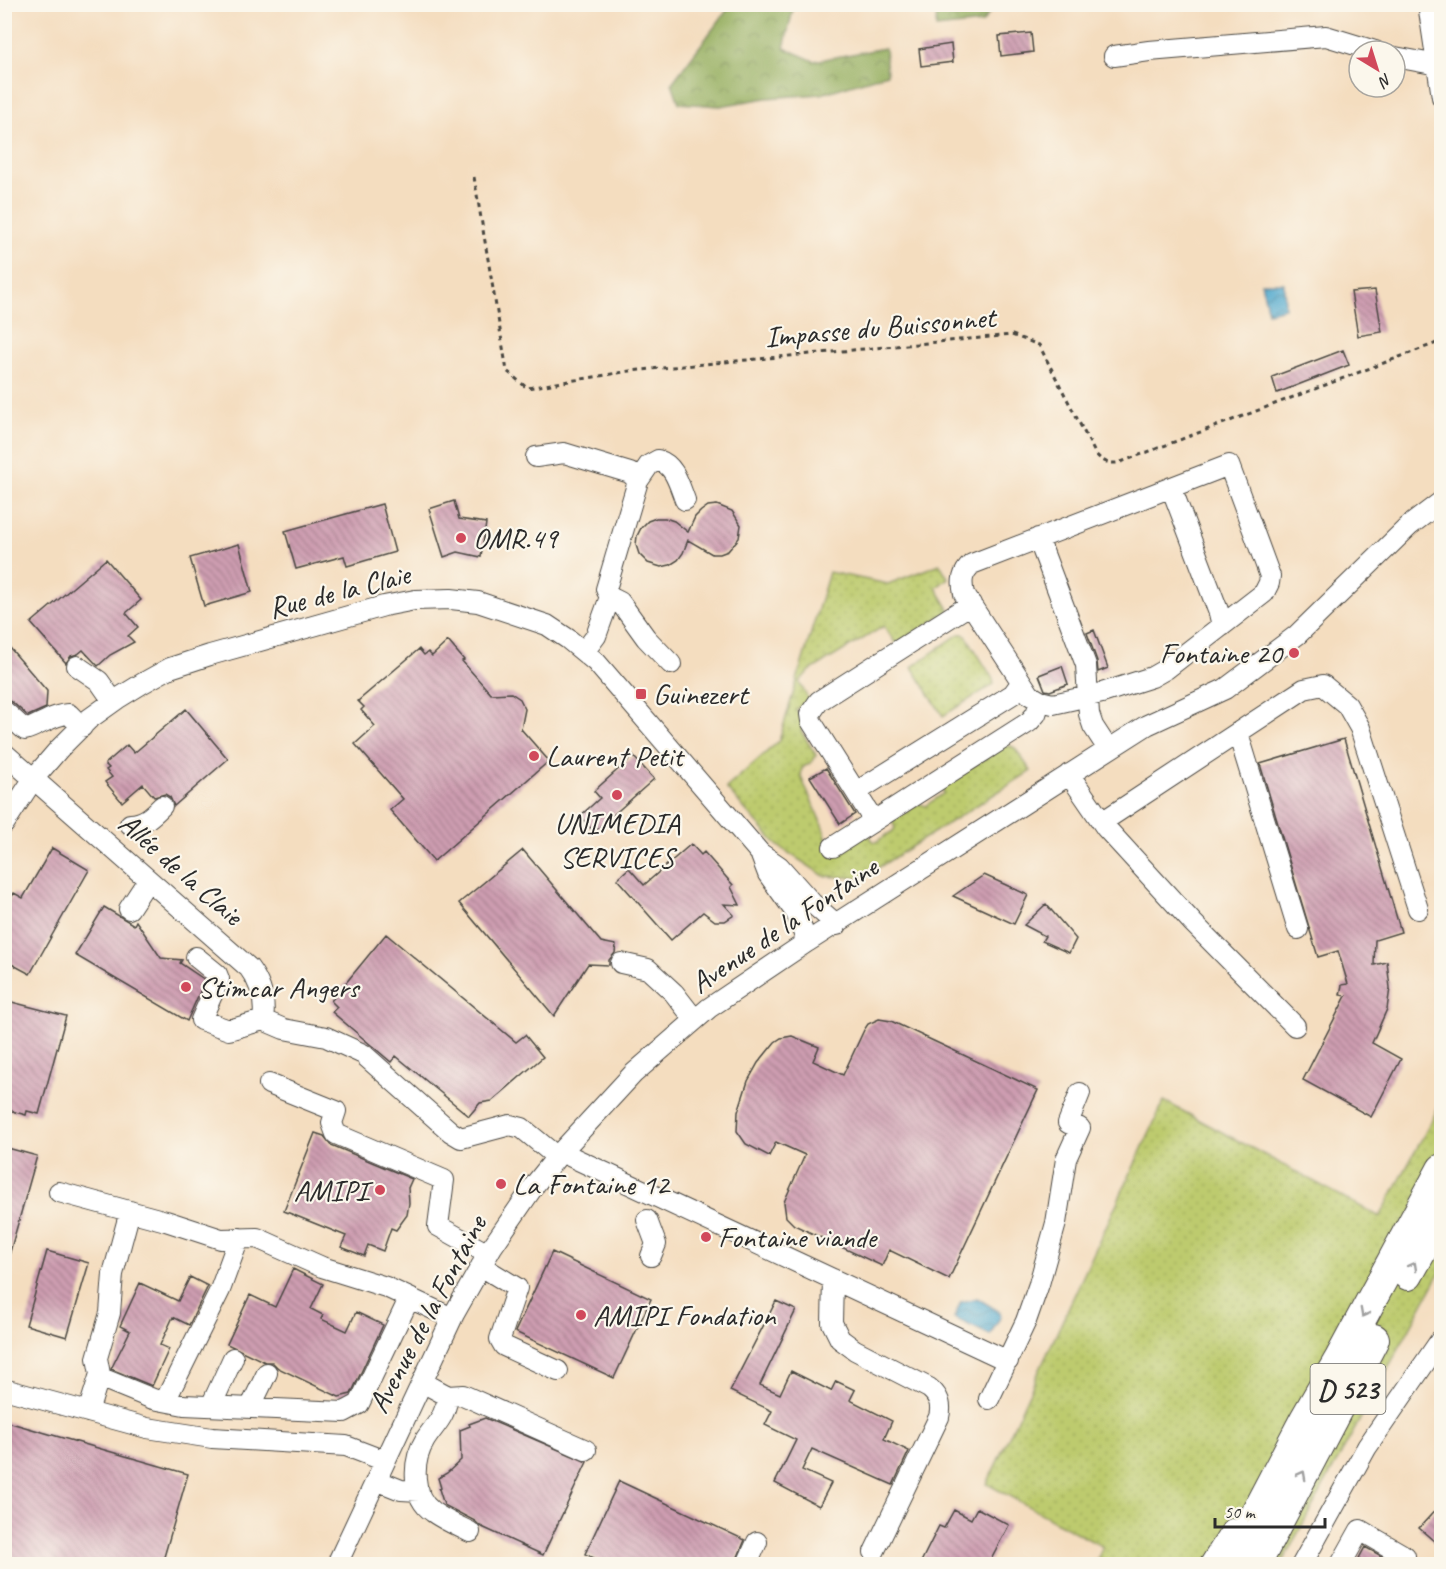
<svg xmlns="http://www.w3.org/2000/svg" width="1446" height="1569" font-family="Caveat,sans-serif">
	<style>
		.grass { fill: url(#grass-dots); stroke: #747b4c; stroke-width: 1.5 }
		.forest { fill: url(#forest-crowns); stroke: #606d46; stroke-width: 1.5 }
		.water { fill: url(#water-waves); stroke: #3e6a7c; stroke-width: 1.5 }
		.building { fill: url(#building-back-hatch) }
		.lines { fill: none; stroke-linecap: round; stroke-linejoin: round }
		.minor-casing { stroke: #494641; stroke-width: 22 }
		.highway-casing { stroke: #494641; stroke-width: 32 }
		.path { stroke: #494641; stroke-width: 3; stroke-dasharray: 4.5 4.5; stroke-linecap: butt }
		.minor { stroke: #fff; stroke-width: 20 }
		.highway { stroke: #fff; stroke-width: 30 }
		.oneway { stroke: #a0a0a0 }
		.poi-dot { fill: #d1495b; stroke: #fbf7ec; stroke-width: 2 }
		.labels { text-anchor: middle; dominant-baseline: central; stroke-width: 4.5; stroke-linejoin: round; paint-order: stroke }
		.shield { fill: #fbf7ec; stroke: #696865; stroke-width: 1.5 }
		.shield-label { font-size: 28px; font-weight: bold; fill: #2b2b2b }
		.street-label { font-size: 30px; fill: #2b2b2b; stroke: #fbf7ec }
		.poi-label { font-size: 30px; fill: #2b2b2b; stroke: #fbf7ec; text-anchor: start }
	</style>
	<defs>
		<pattern id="grass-dots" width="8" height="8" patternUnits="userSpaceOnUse" patternTransform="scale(1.5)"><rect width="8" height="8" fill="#bdcb6e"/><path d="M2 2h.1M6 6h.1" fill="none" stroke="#a3ae5f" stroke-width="1.8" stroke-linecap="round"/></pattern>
		<pattern id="forest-crowns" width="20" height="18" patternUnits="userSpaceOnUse" patternTransform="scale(1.5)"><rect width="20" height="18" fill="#96af61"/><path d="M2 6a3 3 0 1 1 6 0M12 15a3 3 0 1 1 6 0" fill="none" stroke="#7b8f50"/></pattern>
		<pattern id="water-waves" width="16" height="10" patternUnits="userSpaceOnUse" patternTransform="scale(1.5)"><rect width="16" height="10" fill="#51a9ce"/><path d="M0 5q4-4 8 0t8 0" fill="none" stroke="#438aa7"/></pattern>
		<pattern id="building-back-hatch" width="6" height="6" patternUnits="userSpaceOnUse" patternTransform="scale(1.5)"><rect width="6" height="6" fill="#ce9db1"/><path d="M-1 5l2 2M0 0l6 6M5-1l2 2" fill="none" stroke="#a78090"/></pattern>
	</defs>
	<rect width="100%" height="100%" fill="#fbf7ec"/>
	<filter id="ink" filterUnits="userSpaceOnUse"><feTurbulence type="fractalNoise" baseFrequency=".0167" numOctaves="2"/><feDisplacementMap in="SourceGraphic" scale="12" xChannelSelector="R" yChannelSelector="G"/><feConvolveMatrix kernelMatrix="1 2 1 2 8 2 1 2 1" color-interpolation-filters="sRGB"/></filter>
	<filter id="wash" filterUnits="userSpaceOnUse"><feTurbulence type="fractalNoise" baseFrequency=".008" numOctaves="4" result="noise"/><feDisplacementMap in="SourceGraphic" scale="24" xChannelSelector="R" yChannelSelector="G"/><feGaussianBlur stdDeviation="1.35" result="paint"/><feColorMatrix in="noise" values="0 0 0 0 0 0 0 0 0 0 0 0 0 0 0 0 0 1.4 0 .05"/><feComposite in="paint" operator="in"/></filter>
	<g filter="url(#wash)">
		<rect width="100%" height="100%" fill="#f4ddbf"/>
		<!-- grass -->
		<path class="grass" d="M940,564L948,578L936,588L950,611L896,644L884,626L808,672L799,682L809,700L796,710L805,725L801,731L816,755L813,761L802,768L801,777L823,827L829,847L867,832L873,841L876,842L893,831L895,828L892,821L919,803L925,806L944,793L940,786L1005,746H1011L1015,748L1031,771L862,878L824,876L778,846L726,788L779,741L829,572L888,584Z
			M959,634H963L967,637L993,679L994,684L943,716L912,667Z
			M1164,1101L1380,1217L1441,1103V1271L1281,1564H1095L1103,1547L987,1484Z"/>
		<!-- forest -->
		<path class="forest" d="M731,5H794L784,48L814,61L885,48L887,74L821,94L766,98L720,106L679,103L672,83Z
			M937,5V4L995,5L982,23L936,28Z"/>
		<!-- water -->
		<path class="water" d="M1261,283H1284L1285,308L1268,312Z
			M977,1298L1000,1312L1001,1316L990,1335L954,1318L961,1302Z"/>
		<g id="blocks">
			<!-- building -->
			<path class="building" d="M1031,33L1033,52L1001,56L999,36Z
				M951,44L953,62L921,66L919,49Z
				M1375,290L1382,332L1358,336L1351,292Z
				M1343,350L1349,365L1277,393L1272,377Z
				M454,501L459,519L486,523L481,557L458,552L444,557L429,509Z
				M382,504L395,552L347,566L344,556L296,569L285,531Z
				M717,505L732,511L741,525L739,538L728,551L720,554H712L688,540L683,553L678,560L670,565L661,567L648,563L639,554L636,545L637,536L641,528L648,521L656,518H665L674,521L688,532L695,517L701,511L708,506Z
				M239,544L252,592L204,606L190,558Z
				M106,559L141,600L126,613L138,627L128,636L134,642L110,655L98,666L83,650L78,654L71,656L66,663L31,623Z
				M1094,630L1108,668L1098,672L1097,661L1087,633Z
				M4,641L47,691L46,708L28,716L12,702L4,699Z
				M448,641L464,660L462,661L491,694L511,693L520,699L525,709L521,729L549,761L434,861L390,810L403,799L355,744L375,726L361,710L364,707L358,701L419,649L424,655L428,652L432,656Z
				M1062,666L1068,684L1050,691L1045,690L1039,675Z
				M186,709L228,759L174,806L170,797L165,794L154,797L143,784L122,802L105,782L112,777L106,770L109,768L105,764L127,745L134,753Z
				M1344,739L1401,932L1375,940L1374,965L1387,962L1390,988L1387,1009L1372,1043L1401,1059L1371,1117L1303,1080L1346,996L1340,995L1342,985L1348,984L1338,951L1318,957L1260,764Z
				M633,756L654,779L594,832L580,816L600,798L594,791Z
				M826,768L855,814L840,824L810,777Z
				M691,844L701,855L704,852L733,885L731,887L740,905L724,904L734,915L725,921H715L703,912L671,940L617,879L629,868L644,885Z
				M52,848L89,870L30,974L4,960V931L9,923L4,920V909L14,893L23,898Z
				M523,850L601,942L616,945L615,953L609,960V965L588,964L554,1016L459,903Z
				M984,875L1028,895L1014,924L953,896Z
				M1046,904L1076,939L1069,953L1042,941L1045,936L1024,925Z
				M104,907L134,925L136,921L161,958L182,960L180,963L205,980L187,1021L75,955Z
				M386,934L516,1042L525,1035L543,1057L492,1101L480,1103L469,1116L396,1056L391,1062L332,1012L337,1007L331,1001Z
				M4,1000L66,1016L39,1114L27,1111L26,1115L4,1109Z
				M879,1019L891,1021L1038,1090L949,1279L889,1250L882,1266L794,1225L786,1217L784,1202L805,1155L776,1142L769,1156L746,1144L737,1131L738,1112L748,1081L758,1063L775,1042L781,1038L792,1036L819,1047L813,1061L843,1075L864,1030L868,1024Z
				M315,1133L324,1136L331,1145L412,1179L408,1188L409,1203L407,1215L396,1230L391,1228L383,1251L368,1245L364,1256L341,1247L346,1236L284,1211Z
				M4,1147L37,1156L8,1259L4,1258Z
				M47,1251L89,1263L67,1337L26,1325Z
				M552,1252L651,1299L614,1378L515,1332Z
				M293,1269L323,1284L311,1309L323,1315L321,1319L347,1331L356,1312L383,1325L351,1394L339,1397L278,1368L272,1362H265L227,1344L250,1295L275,1307Z
				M190,1277L208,1286L189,1325L173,1317L160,1345L169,1349L152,1386L111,1369L130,1331L120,1326L140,1283L178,1301Z
				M776,1301L796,1310L760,1385L780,1394L791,1371L831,1391L836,1381L855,1390L850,1400L892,1421L884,1439L909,1451L893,1485L812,1449L802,1470L831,1483L819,1506L775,1483L796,1440L765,1425L772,1411L730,1391Z
				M485,1418L587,1462L543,1555L480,1526L475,1521L444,1505L439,1489L441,1488L438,1478L447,1473L461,1460L460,1430L470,1426L469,1424Z
				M4,1421L188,1474L162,1564H22L4,1560Z
				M619,1481L745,1540L735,1564H607L585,1554Z
				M1442,1503V1548L1419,1528Z
				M977,1508L1009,1525L988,1564H920L939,1526L944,1528L954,1510L971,1519Z
				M1365,1547L1396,1564H1356Z"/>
		</g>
	</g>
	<g filter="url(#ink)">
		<use href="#blocks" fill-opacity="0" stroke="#494641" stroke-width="1.5"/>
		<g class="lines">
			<defs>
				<path id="minor" d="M1428,4L1442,97
					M1114,56L1149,51L1326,36L1375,51
					M1395,57L1438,65
					M536,457L564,453L630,473L638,481L606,589L610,597
					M1229,465L1270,576L1269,583L1264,593L1166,669L1152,677L1102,693L1053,704L1040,701L1030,695L964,594C961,581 962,573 972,564Z
					M638,481L649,465L658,460C675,465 679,485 685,500
					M1171,487L1219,613L1222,626
					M1038,538L1086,665L1089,714L1093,726L1108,749
					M584,652L596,636L610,597L620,602L646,638L671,664
					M77,666L99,681L113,701
					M4,711L25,730C39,726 54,714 69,714L82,727
					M1238,733L1298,929
					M4,753L249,968C261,984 266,1000 263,1020
					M1069,774L1106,828L1193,923L1295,1026
					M856,792L1013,694L1021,683
					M874,821L811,721L810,714L819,701L971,604
					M1102,822L1304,689L1323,685L1347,705L1360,728L1418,909
					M4,824L34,778L59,749L89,719L117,699L143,683L170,668L210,655L384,606L415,600L451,599L478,602L547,625L568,639L596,662L760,853L779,866L812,903L837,925
					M130,824C144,824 152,816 162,806
					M833,847L1029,722L1036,714L1040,701
					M760,853L768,874L796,913L807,942
					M129,909L148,880
					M196,957L217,974L219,979L201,1020L229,1030L263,1020L284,1029L326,1037L363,1054L451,1132L461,1138L510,1125L522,1128L557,1157
					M621,963L648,969L674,993L695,1020
					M269,1084L336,1111L332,1123L336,1134L444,1180L438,1226L488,1254
					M561,1152L1008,1361
					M59,1192L166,1221L221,1239L257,1238L322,1267L386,1287L452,1318
					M647,1220L656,1244L651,1256
					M481,1266L517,1288L500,1339L504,1346L558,1371
					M833,1279L832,1323L840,1339L855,1350L929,1388C939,1396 942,1405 939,1417L874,1552
					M99,1377L153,1399L184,1405L344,1412L359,1404L409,1299
					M422,1382L448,1396L463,1395L586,1450
					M4,1389L147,1428L212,1438L346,1446L385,1461
					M448,1396C445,1418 436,1423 425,1440C412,1461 411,1497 433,1512C444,1520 458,1526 470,1532
					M989,1399L1026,1321L1039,1284L1056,1223L1066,1159L1080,1128L1068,1123L1080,1093
					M165,1401L220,1290L239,1238
					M211,1406L233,1358
					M250,1408L267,1373
					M88,1412L100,1374L97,1358L110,1313L113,1274L130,1211
					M376,1480L401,1490L419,1491
					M337,1564L454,1314L492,1247L536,1183L561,1152L633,1074L709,1008L807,942L1147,725L1225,689L1297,635L1409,526L1442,501
					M747,1564L757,1542
					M1210,1564L1232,1529
					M1302,1564L1367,1447L1442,1338
					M1341,1564L1360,1530L1405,1556"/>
				<path id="highway" d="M1408,1275L1442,1214
					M1229,1564L1305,1419L1339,1360L1442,1169
					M1256,1564L1374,1339"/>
			</defs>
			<!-- minor casing -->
			<use href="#minor" class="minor-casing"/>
			<!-- highway casing -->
			<use href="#highway" class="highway-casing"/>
			<!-- path -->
			<path class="path" d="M474,177L507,371L527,388L630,371L1012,335L1039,345L1095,453C1102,462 1110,465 1121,462L1442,341"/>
			<!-- minor -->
			<use href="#minor" class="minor"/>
			<!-- highway -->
			<use href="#highway" class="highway"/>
		</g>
		<!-- one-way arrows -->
		<defs><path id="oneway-chevron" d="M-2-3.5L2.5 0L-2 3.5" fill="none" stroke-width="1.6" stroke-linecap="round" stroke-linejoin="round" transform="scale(1.5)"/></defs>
		<g class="oneway">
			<use href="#oneway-chevron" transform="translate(1413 1266) rotate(-61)"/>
			<use href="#oneway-chevron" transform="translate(1364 1313) rotate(118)"/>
			<use href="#oneway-chevron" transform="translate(1302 1475) rotate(-62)"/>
		</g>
	</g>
	<!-- markers -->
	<g class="poi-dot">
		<circle cx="461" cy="538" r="6"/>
		<circle cx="1294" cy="653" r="6"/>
		<rect x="635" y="688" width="12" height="12" rx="3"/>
		<circle cx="534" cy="756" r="6"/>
		<circle cx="617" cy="795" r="6"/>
		<circle cx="186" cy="987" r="6"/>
		<circle cx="501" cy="1184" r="6"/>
		<circle cx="380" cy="1190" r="6"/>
		<circle cx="706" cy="1237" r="6"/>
		<circle cx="581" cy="1315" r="6"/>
	</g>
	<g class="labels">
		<!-- shield labels -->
		<rect class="shield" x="1310.5" y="1364" width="75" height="50" rx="4.5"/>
		<g class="shield-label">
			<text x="1348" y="1389">D 523</text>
		</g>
		<!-- street labels -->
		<g class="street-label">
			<text transform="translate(880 327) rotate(-5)">Impasse du Buissonnet</text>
			<text transform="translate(339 591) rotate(-14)">Rue de la Claie</text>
			<text transform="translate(181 869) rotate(41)">Allée de la Claie</text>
			<text transform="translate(784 925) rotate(-34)">Avenue de la Fontaine</text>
			<text transform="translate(427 1314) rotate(-62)">Avenue de la Fontaine</text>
		</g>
		<!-- poi labels -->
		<g class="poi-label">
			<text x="473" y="538">OMR.49</text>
			<text x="1282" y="653" text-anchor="end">Fontaine 20</text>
			<text x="653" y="694">Guinezert</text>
			<text x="546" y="756">Laurent Petit</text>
			<text x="617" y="823" text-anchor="middle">UNIMEDIA<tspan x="617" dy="34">SERVICES</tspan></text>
			<text x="198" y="987">Stimcar Angers</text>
			<text x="513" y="1184">La Fontaine 12</text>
			<text x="368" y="1190" text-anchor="end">AMIPI</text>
			<text x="718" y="1237">Fontaine viande</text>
			<text x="593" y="1315">AMIPI Fondation</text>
		</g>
	</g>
	<!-- margin -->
	<rect width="1446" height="1569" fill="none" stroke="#fbf7ec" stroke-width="24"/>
	<!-- north arrow -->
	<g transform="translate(1377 69) rotate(142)"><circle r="28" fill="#fbf7ec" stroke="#a8a59f" stroke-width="1.5"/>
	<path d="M0-4.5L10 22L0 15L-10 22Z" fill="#d1495b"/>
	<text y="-9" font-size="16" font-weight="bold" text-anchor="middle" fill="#2b2b2b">N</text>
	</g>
	<!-- scale -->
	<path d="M1215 1518v9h110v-9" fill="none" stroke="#2b2b2b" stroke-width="3"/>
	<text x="1224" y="1518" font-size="18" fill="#2b2b2b" stroke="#fbf7ec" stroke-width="4.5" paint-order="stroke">50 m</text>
</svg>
